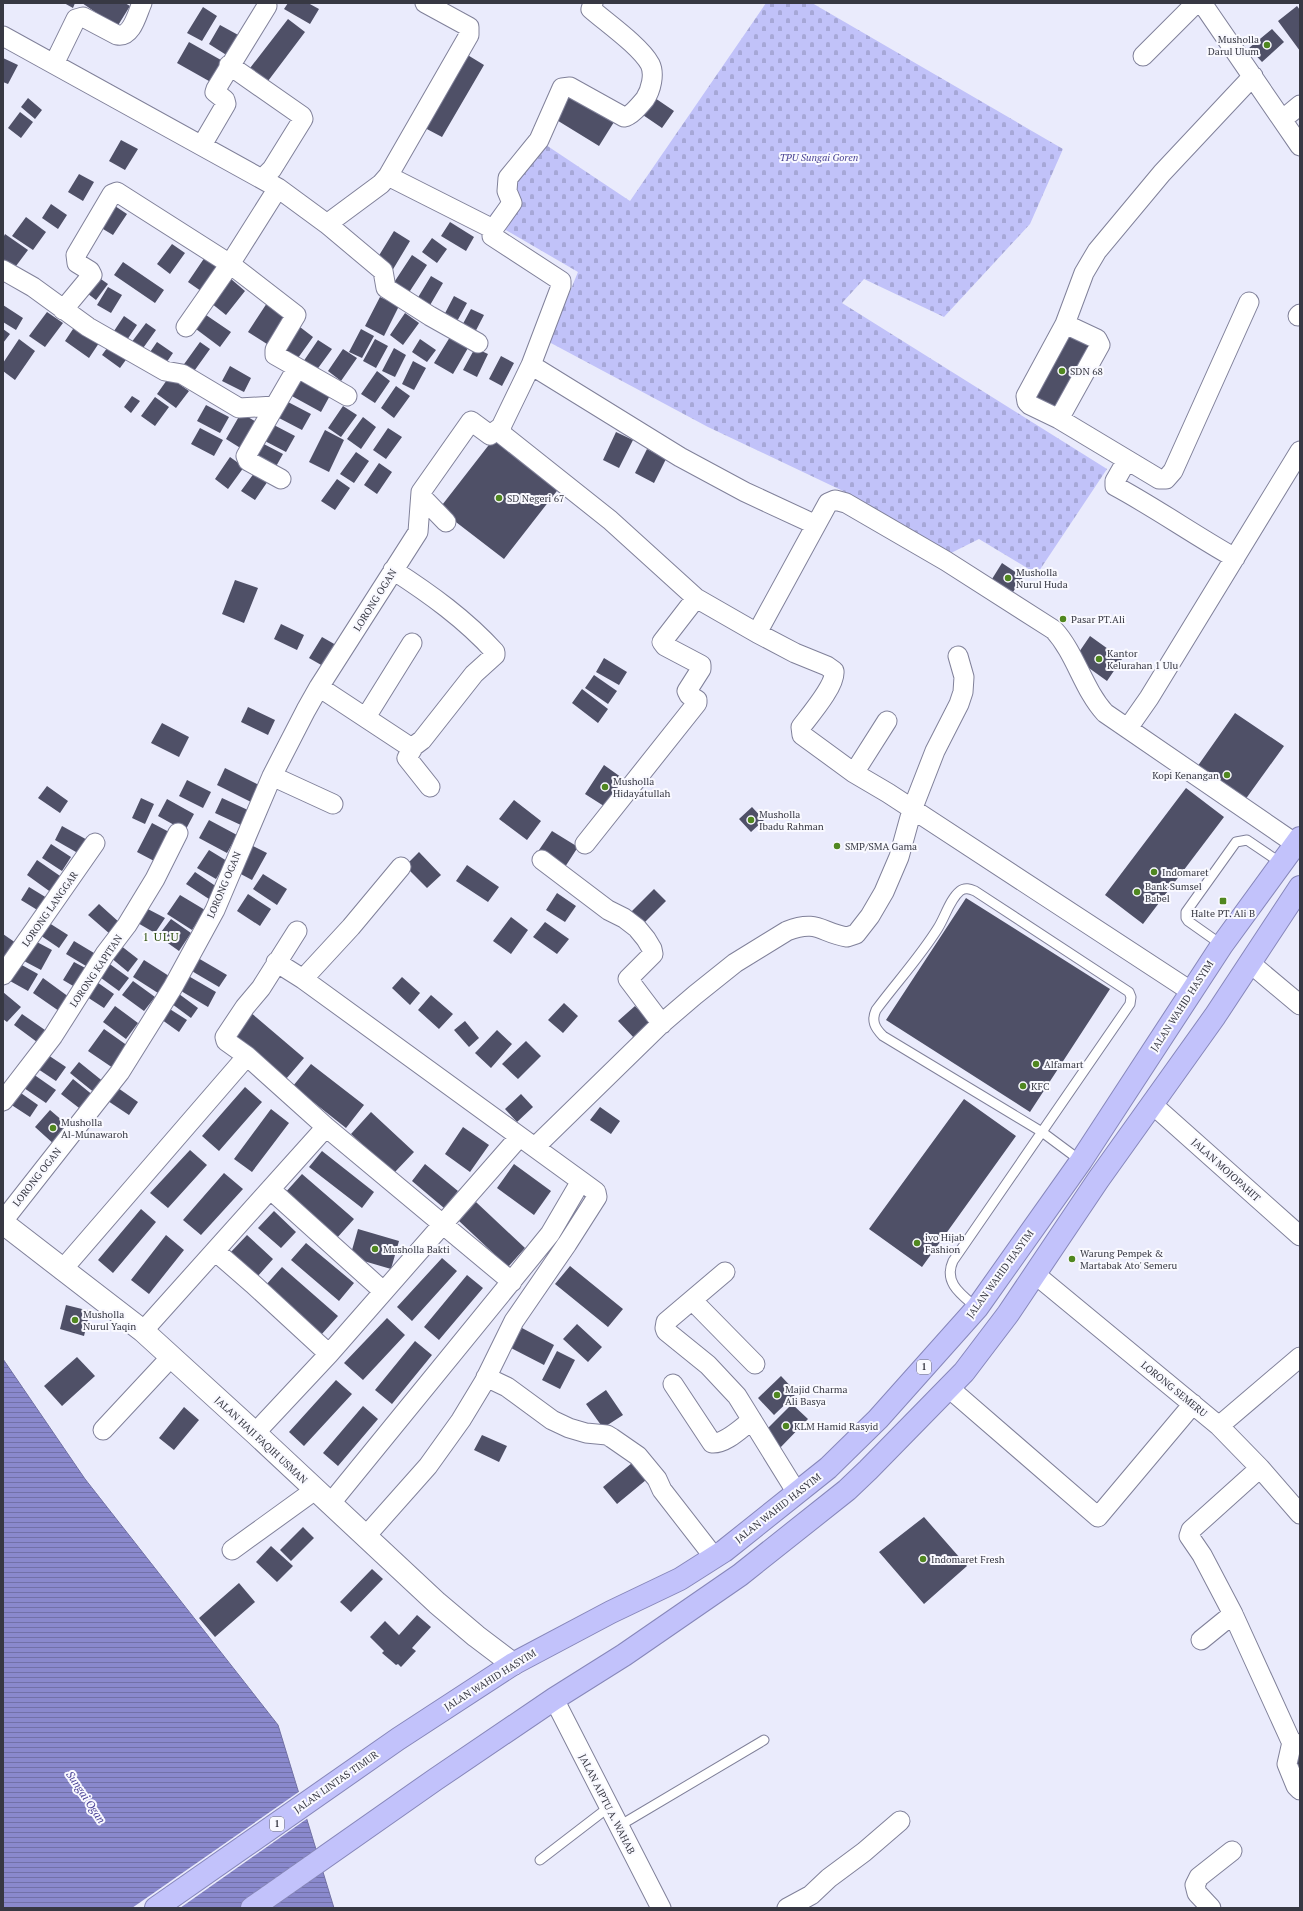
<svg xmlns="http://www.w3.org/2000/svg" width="1303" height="1911" font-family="'PT Serif',serif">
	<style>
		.cemetery { fill: url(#cemetery-stones) }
		.water { fill: url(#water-rules); stroke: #7171a4 }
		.pier { fill: #eaebfc }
		.building { fill: #4f5067 }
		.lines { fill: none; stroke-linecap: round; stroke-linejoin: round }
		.service-casing { stroke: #80819a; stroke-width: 11 }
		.minor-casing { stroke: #80819a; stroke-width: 21 }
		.tertiary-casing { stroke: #80819a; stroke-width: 24 }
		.trunk-casing { stroke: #8787ba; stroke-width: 24 }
		.service { stroke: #fff; stroke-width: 9 }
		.minor { stroke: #fff; stroke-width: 19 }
		.tertiary { stroke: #fff; stroke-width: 22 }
		.trunk { stroke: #c2c2fb; stroke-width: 22 }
		.poi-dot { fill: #508720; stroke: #f9f9ff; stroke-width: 1.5 }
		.labels { text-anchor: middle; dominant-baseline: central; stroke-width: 4; stroke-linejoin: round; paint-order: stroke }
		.shield { fill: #f9f9ff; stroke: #71727b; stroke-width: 1 }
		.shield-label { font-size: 9px; font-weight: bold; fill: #373843 }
		.poi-label { font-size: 10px; fill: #373843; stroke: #f9f9ff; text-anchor: start }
		.park-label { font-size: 10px; font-style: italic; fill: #484193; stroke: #f9f9ff }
		.street-label { font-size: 10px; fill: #373843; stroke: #f9f9ff }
		.water-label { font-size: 11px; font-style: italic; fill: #4d4598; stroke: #f9f9ff }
		.quarter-label { font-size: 12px; letter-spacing: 1px; fill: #325414; stroke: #f9f9ff }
	</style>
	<defs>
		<pattern id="cemetery-stones" width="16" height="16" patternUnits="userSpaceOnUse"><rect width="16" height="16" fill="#c1c2f9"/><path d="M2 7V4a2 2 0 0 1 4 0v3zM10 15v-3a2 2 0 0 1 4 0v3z" fill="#a6a7d7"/></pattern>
		<pattern id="water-rules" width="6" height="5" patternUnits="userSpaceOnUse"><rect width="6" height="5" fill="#8a89cd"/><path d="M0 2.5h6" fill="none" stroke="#7271a8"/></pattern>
	</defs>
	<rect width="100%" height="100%" fill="#eaebfc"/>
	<!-- cemetery -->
	<path class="cemetery" d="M766,3H812L1063,149L1030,224L944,317L864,279L842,303L1107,469L1037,574L979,539L951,553L843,491L708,427L549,342L578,272L487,219L546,145L630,201Z"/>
	<!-- water -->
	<path class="water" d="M3,1359L85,1479L278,1725L334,1908H3Z"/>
	<!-- pier -->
	<path class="pier" d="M300,1791L308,1818L180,1908H132Z"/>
	<!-- building -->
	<path class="building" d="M64,3H75L73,8Z
		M82,3H125L130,6L117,27Z
		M288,3H308L319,9L310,24L284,9Z
		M1297,6L1300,10V51L1278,21Z
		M203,7L217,16L202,41L187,33Z
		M288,19L305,32L265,85L247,72Z
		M220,25L240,36L228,56L209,44Z
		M1272,29L1284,42L1262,62L1249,48Z
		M189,42L228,64L216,85L177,63Z
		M466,54L484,65L442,137L423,127Z
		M3,58L18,65L8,84L3,82Z
		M570,95L614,122L599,146L555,119Z
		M652,96L674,111L662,128L640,113Z
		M28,98L42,110L35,119L21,107Z
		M20,112L33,122L21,138L8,128Z
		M121,140L138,149L125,170L109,161Z
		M79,174L94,182L83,201L68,192Z
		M51,204L67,215L58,229L42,218Z
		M112,204L127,214L113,235L98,226Z
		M26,217L46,232L33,250L12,236Z
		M450,222L474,237L466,251L441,236Z
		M394,231L410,241L392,271L375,262Z
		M5,234L28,250L13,270L3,262V238Z
		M432,238L447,249L437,263L422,252Z
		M172,244L185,253L170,274L157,264Z
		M412,255L427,265L408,294L393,284Z
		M205,257L219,267L201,291L188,282Z
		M123,262L164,290L155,303L114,275Z
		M95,275L108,284L96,300L83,290Z
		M431,276L443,283L426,312L414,304Z
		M231,279L245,291L226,315L211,303Z
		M108,287L122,295L111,313L97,305Z
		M454,296L467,303L455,325L442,319Z
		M380,297L399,306L384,336L365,326Z
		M267,303L287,315L267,344L248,332Z
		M3,305L23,318L16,330L3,322Z
		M471,309L484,315L472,338L459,331Z
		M47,312L63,323L45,347L29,336Z
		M405,313L419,323L403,345L390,335Z
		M206,315L231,332L220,347L196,329Z
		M124,316L137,325L127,340L114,331Z
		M146,323L156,330L141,351L131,343Z
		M75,326L99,343L89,358L65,341Z
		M300,327L313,337L298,358L284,349Z
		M3,329L10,334L3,343Z
		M361,329L374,336L362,358L349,352Z
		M1069,330L1093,344L1056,411L1031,397Z
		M450,337L468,348L453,374L434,363Z
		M19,339L35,351L15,380L3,371V363Z
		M375,339L388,346L376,368L363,361Z
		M420,339L436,350L427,362L412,352Z
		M318,340L332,349L316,371L303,362Z
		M157,342L173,353L164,366L148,355Z
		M200,342L210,349L192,374L182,367Z
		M110,344L128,357L120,368L102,355Z
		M394,348L406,355L395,377L382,371Z
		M475,348L488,354L477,377L463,370Z
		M343,349L357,358L341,381L328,371Z
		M501,356L514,363L502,386L489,379Z
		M413,361L426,368L414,390L402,384Z
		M230,366L251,378L244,392L222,381Z
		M377,371L390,381L375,403L361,394Z
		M302,373L333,390L321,412L290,395Z
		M169,377L189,391L176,408L157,394Z
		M396,386L410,396L394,418L381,408Z
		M132,396L140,401L131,413L124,407Z
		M155,397L169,407L155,426L141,416Z
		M288,402L311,414L302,430L279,418Z
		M206,405L229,417L220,433L197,421Z
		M343,406L357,415L341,437L328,428Z
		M241,413L258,423L242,449L226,439Z
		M363,417L376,427L361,449L347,439Z
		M272,424L295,436L286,452L263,440Z
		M200,428L223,440L214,456L191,444Z
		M388,428L402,437L386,459L373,450Z
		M325,430L344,440L329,472L309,462Z
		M616,432L633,440L619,468L603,460Z
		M495,437L560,487L504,559L439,509Z
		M260,442L283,454L274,470L251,458Z
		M647,449L666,459L654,483L635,473Z
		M356,452L369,461L354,483L340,474Z
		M230,457L244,467L228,489L215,479Z
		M379,463L392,472L377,494L364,485Z
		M257,469L270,478L255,500L241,491Z
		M337,479L350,488L335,510L321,501Z
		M1002,563L1023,577L1013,592L992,579Z
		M235,580L258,588L244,623L222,614Z
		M281,624L304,635L297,650L274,639Z
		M1090,636L1122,659L1107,681L1075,658Z
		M322,637L336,645L323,666L309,658Z
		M604,658L627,672L619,685L596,672Z
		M594,675L617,691L608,704L585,688Z
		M582,689L608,709L598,723L572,703Z
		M248,707L275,720L268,735L241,722Z
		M1235,713L1284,746L1245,800L1197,767Z
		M162,723L189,737L179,757L151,743Z
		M604,765L625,780L607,808L585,794Z
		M225,768L259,785L251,802L217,785Z
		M187,780L211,792L203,808L179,796Z
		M47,786L68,801L60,813L38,798Z
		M1186,788L1224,817L1143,924L1105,895Z
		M141,798L154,804L145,824L132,818Z
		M222,798L250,811L243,826L215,813Z
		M167,799L194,814L185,831L158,816Z
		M514,800L541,821L527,840L499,819Z
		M752,807L764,820L751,832L739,819Z
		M209,820L237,835L227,853L199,838Z
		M152,823L171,833L156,862L137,852Z
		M62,826L91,842L83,856L55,840Z
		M552,831L578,847L565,867L539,850Z
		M51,844L71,857L62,871L42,858Z
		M251,845L267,853L252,880L237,872Z
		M209,850L227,861L216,879L197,868Z
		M419,852L441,875L427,888L405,866Z
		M37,860L63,878L52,893L27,875Z
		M467,865L499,887L488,902L456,881Z
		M195,872L217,887L209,899L186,884Z
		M263,874L287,889L277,905L253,889Z
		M29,887L47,898L39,911L21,900Z
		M654,889L666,901L639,928L627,916Z
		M557,893L576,906L565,922L546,910Z
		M248,894L271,909L260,926L237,911Z
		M180,895L205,910L192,930L167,914Z
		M966,898L1110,989L1030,1112L886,1020Z
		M99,904L120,923L110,934L88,915Z
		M144,907L165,918L155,933L136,922Z
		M511,917L528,930L511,954L493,941Z
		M171,919L191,933L179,951L158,936Z
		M46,921L68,935L59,948L37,933Z
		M545,922L569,939L557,954L533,937Z
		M3,934L16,943L3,961Z
		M35,941L52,950L41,970L24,961Z
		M74,941L94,953L86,966L66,954Z
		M120,945L138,959L128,972L110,957Z
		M198,958L227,975L219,987L190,970Z
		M144,960L169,976L158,993L133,977Z
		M74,962L91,971L80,990L63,980Z
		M107,962L129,978L119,991L97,975Z
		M20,964L38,974L28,991L10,981Z
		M185,974L216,992L208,1007L176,988Z
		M402,977L420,993L410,1005L392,988Z
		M43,978L69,997L59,1011L33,993Z
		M94,980L114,994L104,1008L84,995Z
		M133,981L155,997L144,1011L122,995Z
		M175,991L198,1008L191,1018L168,1001Z
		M3,992L21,1007L7,1022L3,1019Z
		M431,995L453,1014L439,1029L418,1010Z
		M564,1003L578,1016L563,1033L548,1020Z
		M115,1006L138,1023L126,1039L103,1022Z
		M165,1006L187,1020L179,1032L158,1017Z
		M635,1006L652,1024L636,1040L618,1021Z
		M250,1012L304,1058L286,1079L232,1034Z
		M22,1014L45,1030L37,1042L14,1025Z
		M465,1021L479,1038L469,1047L454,1030Z
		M104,1029L128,1046L113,1068L88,1051Z
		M497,1030L512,1044L491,1068L475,1053Z
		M526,1041L541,1056L518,1079L502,1064Z
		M45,1053L66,1067L56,1081L35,1067Z
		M79,1062L105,1083L96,1094L70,1073Z
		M311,1064L364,1105L346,1128L293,1086Z
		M33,1074L56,1090L46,1103L24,1088Z
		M73,1079L94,1096L83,1111L61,1094Z
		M245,1087L262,1102L219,1151L202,1136Z
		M118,1088L138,1102L129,1115L108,1101Z
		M18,1091L38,1105L30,1117L10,1104Z
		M521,1094L533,1107L517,1122L505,1109Z
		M964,1099L1016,1136L922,1267L869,1229Z
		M600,1107L620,1121L611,1134L590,1120Z
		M271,1109L289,1123L252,1172L234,1159Z
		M50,1110L71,1128L56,1146L35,1127Z
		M371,1112L414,1152L394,1173L351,1134Z
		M463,1127L489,1145L470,1172L445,1154Z
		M190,1150L207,1165L168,1208L150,1193Z
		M322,1151L374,1192L362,1208L309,1167Z
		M425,1164L458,1191L444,1208L412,1181Z
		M514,1164L551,1191L534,1215L497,1188Z
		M224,1173L243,1189L201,1235L183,1220Z
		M302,1174L354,1219L336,1239L284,1194Z
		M476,1202L525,1248L508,1267L459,1221Z
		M141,1209L156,1222L113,1273L98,1260Z
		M274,1211L296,1232L281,1248L258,1228Z
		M358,1229L399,1241L391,1269L350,1257Z
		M166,1235L184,1250L149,1294L131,1280Z
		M247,1235L273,1259L257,1277L230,1253Z
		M306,1243L354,1283L339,1301L291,1260Z
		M442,1258L457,1271L412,1321L397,1307Z
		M570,1266L623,1309L608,1327L555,1284Z
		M282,1267L338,1316L321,1335L265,1286Z
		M467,1275L483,1288L439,1340L424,1327Z
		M66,1305L90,1311L84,1336L60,1329Z
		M387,1318L405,1335L363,1380L344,1363Z
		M577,1324L602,1347L588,1362L563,1339Z
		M522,1328L554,1345L544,1365L511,1348Z
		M415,1341L432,1355L392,1404L375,1390Z
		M557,1351L575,1360L560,1389L542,1380Z
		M77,1357L95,1376L62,1406L44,1386Z
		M781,1376L797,1393L774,1415L758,1398Z
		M336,1380L352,1394L304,1446L289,1432Z
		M606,1390L623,1415L603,1428L586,1404Z
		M792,1404L808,1419L779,1449L763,1433Z
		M363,1406L378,1419L338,1466L323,1453Z
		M184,1407L199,1420L174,1450L159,1438Z
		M482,1435L507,1446L499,1462L474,1450Z
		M632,1463L646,1480L617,1504L603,1487Z
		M924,1517L967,1566L924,1604L879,1552Z
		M303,1527L314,1538L291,1561L280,1550Z
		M271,1546L293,1566L277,1582L256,1562Z
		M372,1569L383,1579L351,1612L340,1602Z
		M239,1583L255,1602L215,1637L199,1618Z
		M417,1615L431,1627L412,1648L416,1651L401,1667L398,1664L396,1665L382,1653L384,1651L370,1637L385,1621L399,1635Z
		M1300,1748V1771L1291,1753Z"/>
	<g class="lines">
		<defs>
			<path id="service" d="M1222,945L1188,921L1186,918V912L1236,842L1247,840L1281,863
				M977,1308C962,1295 943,1283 953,1261L1130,1004L1131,997L1129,992L975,891C970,889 965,887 960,891C950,899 945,917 938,928C920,957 896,983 876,1010C871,1021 875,1028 883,1036L1042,1132L1081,1161
				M619,1826L764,1740
				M540,1860L609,1807"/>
			<path id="minor" d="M593,3L591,9C607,23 640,46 650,64C655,74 651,90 645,99C640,105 631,116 624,117L570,87L562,88L539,140L508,178L507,191L512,203L492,231V236L561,281V286L531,365L680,457L745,492L816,525
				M1202,3L1300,146
				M3,36L278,188L327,224L383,271L386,288L430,316L478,343
				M1143,56L1196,3
				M54,64L76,19L83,17L117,35C132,38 137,14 142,3
				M229,65L302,116L303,119L272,169L262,179
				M1283,119L1300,105
				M202,145L226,104L225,100L215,92L216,89L267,6
				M388,176L493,229
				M278,188L230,264L296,315L275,350V355L347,396
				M327,224L381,184L388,176L469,35V27L425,3
				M3,270L33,287L88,327L165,371L182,374L239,408L274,406
				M1249,302L1173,471L1166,479H1159L1059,419L1030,405L1027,402L1026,396L1065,324L1084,273L1097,251L1162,173L1253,76
				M63,310L92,275L90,271L77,263L76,255L112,194L117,192L230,264L186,327
				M1298,316L1300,314
				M531,365L501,427L503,435L610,520L696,598L757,633L828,503L835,500L846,503L946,561L1054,630C1076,654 1083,689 1105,713L1296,844
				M1059,419L1100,345L1097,339L1065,324
				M1127,460L1115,481V486C1156,508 1194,535 1235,558
				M281,479L248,461L246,456L297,368
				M421,496L446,522
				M757,633L795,653L827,666L834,671C836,685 810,715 801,727L802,735L854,773L888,793L1192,992
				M319,687L407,745L414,746L422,740L474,674L495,655V652C465,619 430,594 393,570
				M366,717L412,643
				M1128,728L1149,698L1300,451
				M414,746L407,758L430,787
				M854,773L887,721
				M272,776L333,804
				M585,844L697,703V700L689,695L687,691L701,669V665L665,646L662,642L696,598
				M542,860L608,910L624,918L637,928L646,939L652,949L653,954L628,979L662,1024
				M276,962L303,979L581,1181L550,1234L330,1504
				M1250,963L1300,1005
				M3,975L95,843
				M303,979L351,927L401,867
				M247,1056L226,1041L225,1037L245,1007L261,988L297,931
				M3,1101L53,1036L105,954L127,925L155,879L178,833
				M1152,1104L1300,1236
				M535,1147L660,1025L695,995L735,963L787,931C818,919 821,933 847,937L856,934L870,916L884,892L899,857L912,810L935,751L959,704L963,692L964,677L958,656
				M271,1190L383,1291
				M3,1221L120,1072L173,987L215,910L272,776L306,710L319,687L418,532L421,492L471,421L490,435L501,427
				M215,1251L253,1284L329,1354
				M62,1270L247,1056L326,1127L512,1282
				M725,1272L666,1322L665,1328L666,1331L708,1365L737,1396L797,1493
				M1036,1275L1219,1426L1260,1468L1300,1514
				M693,1301L755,1364
				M143,1331L326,1127
				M486,1377L507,1387L552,1420L569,1428L586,1433L607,1435L612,1438L638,1456L657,1479L662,1490L714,1557
				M673,1384L712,1443C726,1444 741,1428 752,1420
				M949,1388L1098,1517L1193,1404
				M1219,1426L1300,1357
				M103,1430L171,1357
				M255,1433L329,1354L514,1143
				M1260,1468L1191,1530L1189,1536L1202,1555L1233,1614L1290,1739L1295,1744H1300
				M365,1537L428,1466L461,1420L484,1382L514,1321L567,1244L597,1197L596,1192L581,1181
				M232,1550L315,1490
				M1201,1640L1233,1614
				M554,1699L661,1908
				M1292,1742L1287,1764L1296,1786L1300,1790
				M787,1908L811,1895L829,1878L864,1852L900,1821
				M1211,1908L1197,1893L1195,1885L1199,1877L1232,1851"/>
			<path id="tertiary" d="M3,1223L143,1331L255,1433L437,1603L476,1636L513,1664"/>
			<path id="trunk" d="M156,1908L398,1739L513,1664L611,1612L680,1579L724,1551L828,1468L878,1419L977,1308L1081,1161L1222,945L1300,838
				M252,1908L436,1779L554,1699L624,1655L740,1575L847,1490L868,1470L964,1372L1008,1314L1098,1180L1215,1016L1300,887"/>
		</defs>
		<!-- service casing -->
		<use href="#service" class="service-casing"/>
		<!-- minor casing -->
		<use href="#minor" class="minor-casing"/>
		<!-- tertiary casing -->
		<use href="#tertiary" class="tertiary-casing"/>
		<!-- trunk casing -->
		<use href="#trunk" class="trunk-casing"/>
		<!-- service -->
		<use href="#service" class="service"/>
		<!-- minor -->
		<use href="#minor" class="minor"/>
		<!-- tertiary -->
		<use href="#tertiary" class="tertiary"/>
		<!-- trunk -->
		<use href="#trunk" class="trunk"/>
	</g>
	<!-- markers -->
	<g class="poi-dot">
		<circle cx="1267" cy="45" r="4"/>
		<circle cx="1062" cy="371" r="4"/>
		<circle cx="499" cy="498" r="4"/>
		<circle cx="1008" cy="578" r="4"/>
		<circle cx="1063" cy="619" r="4"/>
		<circle cx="1099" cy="659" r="4"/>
		<circle cx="1227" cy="775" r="4"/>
		<circle cx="605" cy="787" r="4"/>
		<circle cx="751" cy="820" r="4"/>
		<circle cx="837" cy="846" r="4"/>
		<circle cx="1154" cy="872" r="4"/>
		<circle cx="1137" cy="892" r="4"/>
		<rect x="1219" y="897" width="8" height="8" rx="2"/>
		<circle cx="1036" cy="1064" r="4"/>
		<circle cx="1023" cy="1086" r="4"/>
		<circle cx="53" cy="1128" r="4"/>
		<circle cx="917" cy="1243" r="4"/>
		<circle cx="375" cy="1249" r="4"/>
		<circle cx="1072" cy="1259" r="4"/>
		<circle cx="75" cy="1320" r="4"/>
		<circle cx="777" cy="1395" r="4"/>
		<circle cx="786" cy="1426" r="4"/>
		<circle cx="923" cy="1559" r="4"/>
	</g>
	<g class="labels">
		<!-- shield labels -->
		<g class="shield">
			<rect x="917" y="1360" width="14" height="14" rx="3"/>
			<rect x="270" y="1817" width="14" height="14" rx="3"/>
		</g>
		<g class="shield-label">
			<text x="924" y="1367">1</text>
			<text x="277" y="1824">1</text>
		</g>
		<!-- poi labels -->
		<g class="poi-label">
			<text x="1259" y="39" text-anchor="end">Musholla<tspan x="1259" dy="12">Darul Ulum</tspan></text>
			<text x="1070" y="371">SDN 68</text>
			<text x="507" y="498">SD Negeri 67</text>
			<text x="1016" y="572">Musholla<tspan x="1016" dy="12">Nurul Huda</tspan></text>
			<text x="1071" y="619">Pasar PT.Ali</text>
			<text x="1107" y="653">Kantor<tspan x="1107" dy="12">Kelurahan 1 Ulu</tspan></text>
			<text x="1219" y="775" text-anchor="end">Kopi Kenangan</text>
			<text x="613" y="781">Musholla<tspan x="613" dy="12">Hidayatullah</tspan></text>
			<text x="759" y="814">Musholla<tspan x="759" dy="12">Ibadu Rahman</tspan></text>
			<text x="845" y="846">SMP/SMA Gama</text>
			<text x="1162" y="872">Indomaret</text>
			<text x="1145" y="886">Bank Sumsel<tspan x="1145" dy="12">Babel</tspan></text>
			<text x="1223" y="913" text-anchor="middle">Halte PT. Ali B</text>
			<text x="1044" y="1064">Alfamart</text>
			<text x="1031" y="1086">KFC</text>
			<text x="61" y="1122">Musholla<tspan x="61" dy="12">Al-Munawaroh</tspan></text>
			<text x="925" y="1237">ivo Hijab<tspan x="925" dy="12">Fashion</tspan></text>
			<text x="383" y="1249">Musholla Bakti</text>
			<text x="1080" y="1253">Warung Pempek &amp;<tspan x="1080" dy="12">Martabak Ato' Semeru</tspan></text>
			<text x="83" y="1314">Musholla<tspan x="83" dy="12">Nurul Yaqin</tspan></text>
			<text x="785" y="1389">Majid Charma<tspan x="785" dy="12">Ali Basya</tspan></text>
			<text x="794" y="1426">KLM Hamid Rasyid</text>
			<text x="931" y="1559">Indomaret Fresh</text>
		</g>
		<!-- park labels -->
		<g class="park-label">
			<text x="819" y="157">TPU Sungai Goren</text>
		</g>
		<!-- street labels -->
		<g class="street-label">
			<text transform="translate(375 600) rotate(-58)">LORONG OGAN</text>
			<text transform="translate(224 885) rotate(-67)">LORONG OGAN</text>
			<text transform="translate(50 909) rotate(-55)">LORONG LANGGAR</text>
			<text transform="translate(96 971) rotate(-56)">LORONG KAPITAN</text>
			<text transform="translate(1182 1006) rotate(-57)">JALAN WAHID HASYIM</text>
			<text transform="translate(1226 1170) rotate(42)">JALAN MOJOPAHIT</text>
			<text transform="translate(37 1177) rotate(-52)">LORONG OGAN</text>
			<text transform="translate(1000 1274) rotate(-54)">JALAN WAHID HASYIM</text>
			<text transform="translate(1174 1389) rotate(39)">LORONG SEMERU</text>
			<text transform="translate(261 1440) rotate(43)">JALAN HAJI FAQIH USMAN</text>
			<text transform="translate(778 1508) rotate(-38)">JALAN WAHID HASYIM</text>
			<text transform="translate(490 1680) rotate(-32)">JALAN WAHID HASYIM</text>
			<text transform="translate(336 1782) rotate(-35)">JALAN LINTAS TIMUR</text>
			<text transform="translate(607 1804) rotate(63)">JALAN AIPTU A. WAHAB</text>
		</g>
		<!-- water labels -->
		<g class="water-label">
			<text transform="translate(86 1797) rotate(56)">Sungai Ogan</text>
		</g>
		<!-- quarter labels -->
		<g class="quarter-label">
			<text x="161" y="936">1 ULU</text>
		</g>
	</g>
	<!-- border -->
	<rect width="1303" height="1911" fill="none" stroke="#373843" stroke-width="8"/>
</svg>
